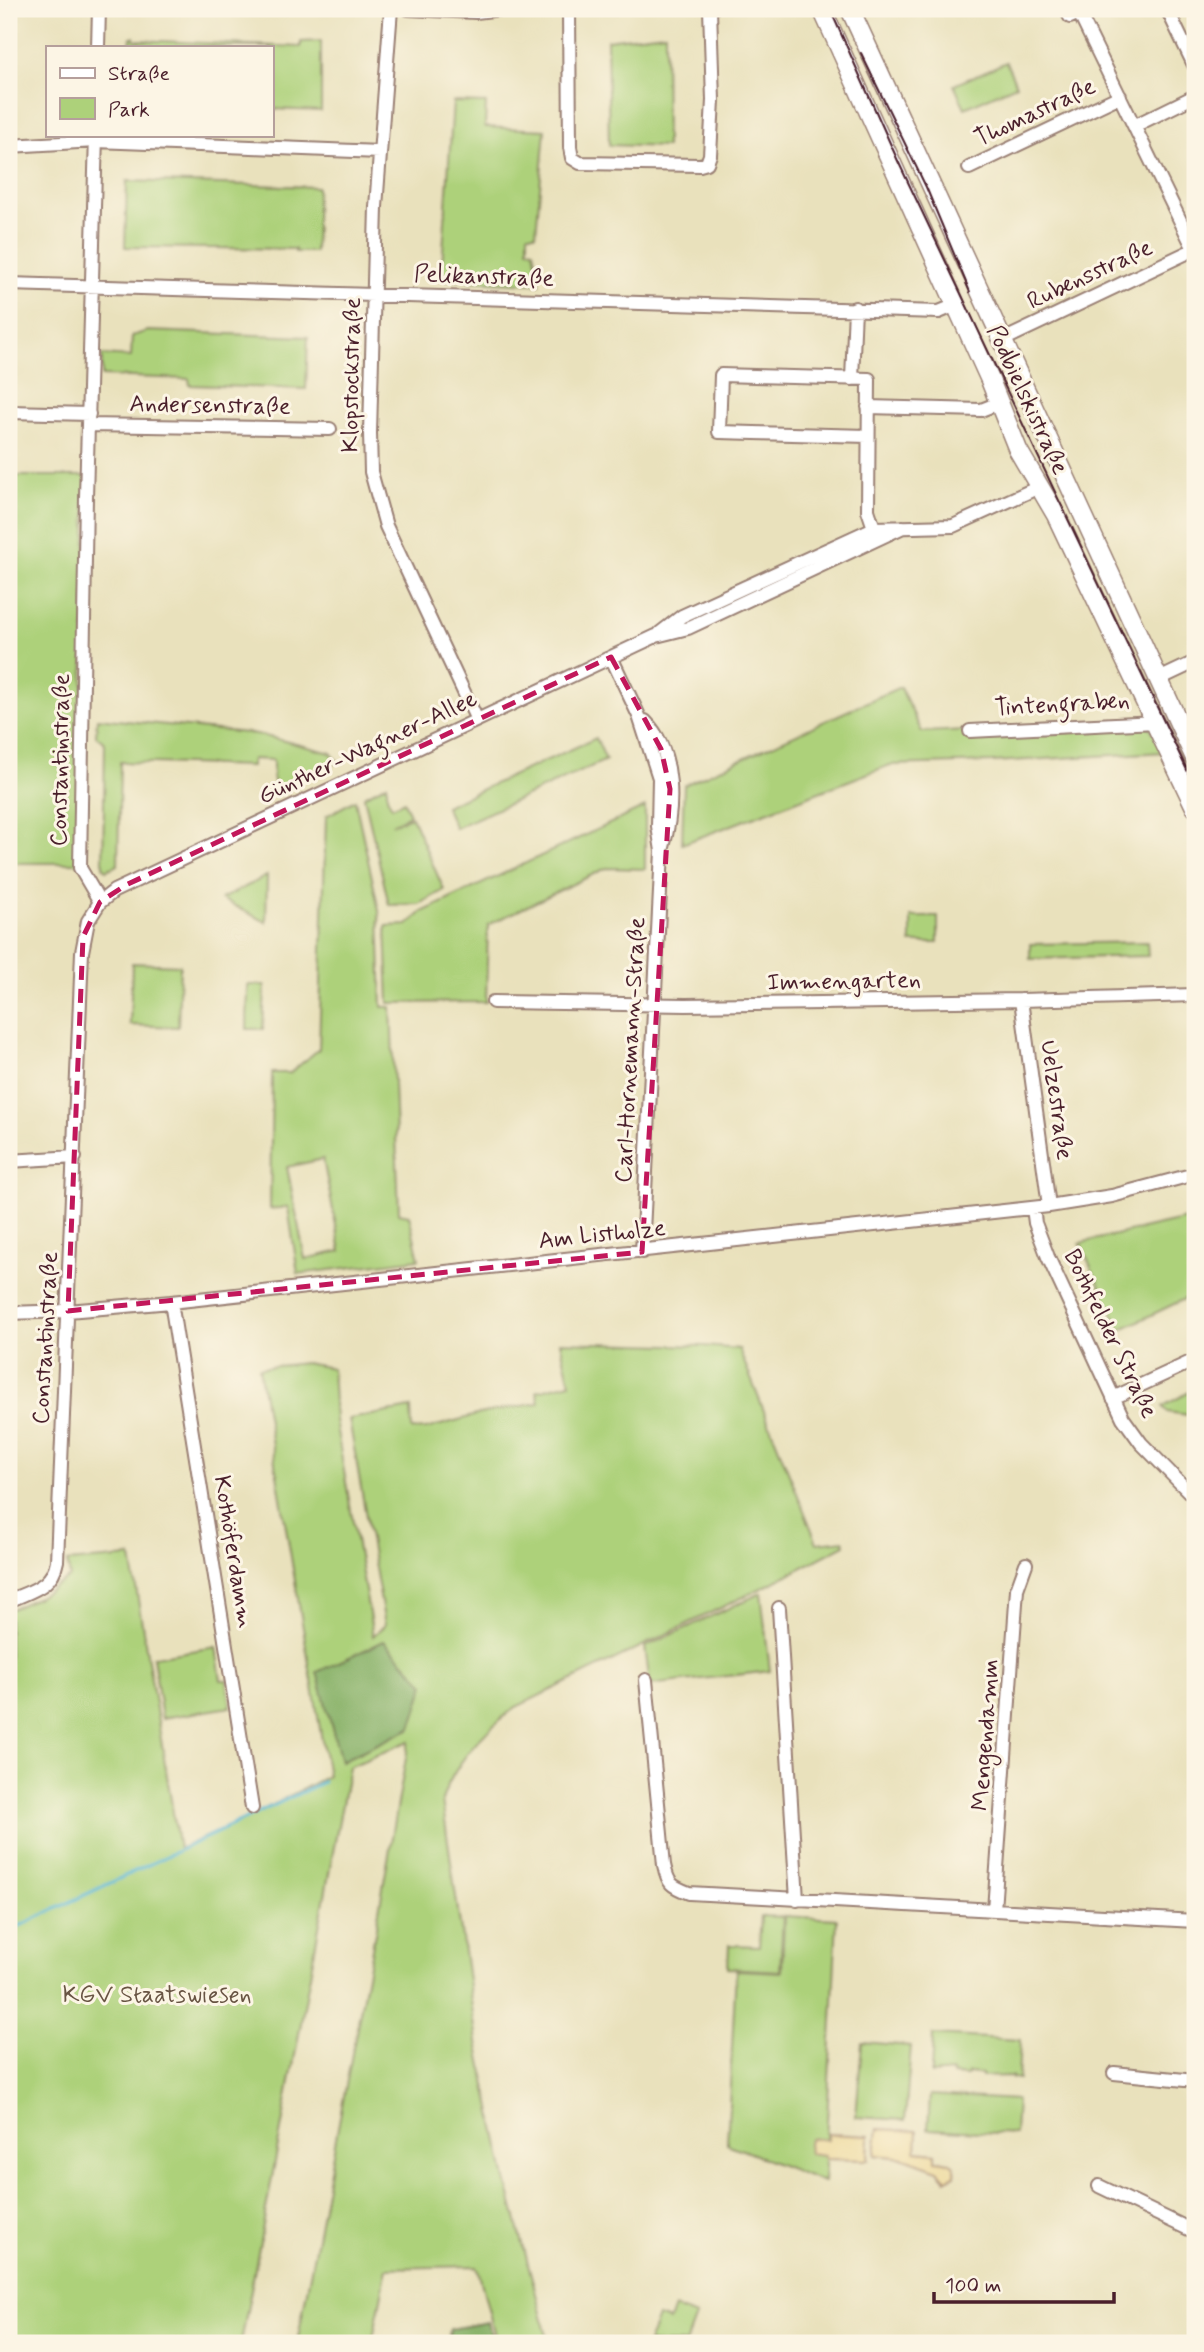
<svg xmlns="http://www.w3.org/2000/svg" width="1204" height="2352" font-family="Mynerve,sans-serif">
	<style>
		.green { fill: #add17a; stroke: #7c7852; stroke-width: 2; fill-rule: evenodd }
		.forest { fill: #8ab36a; stroke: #6a694a; stroke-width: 2 }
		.sand { fill: #eeda9e; stroke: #9c7c64; stroke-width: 2 }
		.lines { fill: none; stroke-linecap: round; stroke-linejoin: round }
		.stream { stroke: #55b6d3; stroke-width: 3.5 }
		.minor-casing { stroke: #9a8074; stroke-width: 16 }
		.secondary-casing { stroke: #9a8074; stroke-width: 21 }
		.minor { stroke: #fff; stroke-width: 12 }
		.secondary { stroke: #fff; stroke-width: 18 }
		.tram { stroke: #4a1f2b; stroke-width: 2 }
		.marked { fill: none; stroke: #c2185b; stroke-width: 5; stroke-dasharray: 14 9; stroke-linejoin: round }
		.labels { text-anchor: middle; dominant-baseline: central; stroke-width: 6; stroke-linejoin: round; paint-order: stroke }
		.street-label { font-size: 24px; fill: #4a1f2b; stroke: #fcf5e5 }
		.park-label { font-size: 24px; fill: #685443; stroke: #fcf5e5 }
	</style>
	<rect width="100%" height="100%" fill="#fcf5e5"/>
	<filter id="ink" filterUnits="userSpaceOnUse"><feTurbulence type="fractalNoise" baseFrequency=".0143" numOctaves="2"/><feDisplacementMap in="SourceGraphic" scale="14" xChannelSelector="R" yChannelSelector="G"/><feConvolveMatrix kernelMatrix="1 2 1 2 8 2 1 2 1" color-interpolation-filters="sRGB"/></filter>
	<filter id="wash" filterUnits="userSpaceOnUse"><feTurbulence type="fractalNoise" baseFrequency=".00686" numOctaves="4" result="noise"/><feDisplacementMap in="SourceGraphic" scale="28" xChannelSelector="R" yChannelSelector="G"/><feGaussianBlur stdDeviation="1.57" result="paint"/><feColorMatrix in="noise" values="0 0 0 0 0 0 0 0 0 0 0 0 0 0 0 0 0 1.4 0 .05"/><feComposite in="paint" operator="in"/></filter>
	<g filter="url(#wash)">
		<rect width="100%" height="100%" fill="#e9e1bc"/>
		<!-- green -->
		<path class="green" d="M665,33L666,147L609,145L607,40Z
			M131,37H134L135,40L301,47V42L321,41V111L271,109V47H130Z
			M1006,62L1016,85L965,108L954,85Z
			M453,102L486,103L485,127L545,130L536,234H528V249L534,250L540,284L441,280Z
			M127,181L317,187L315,252H295V249L125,247Z
			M148,331L308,337L306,389L190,385L189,379L102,376V355L131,357L132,336Z
			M9,476H87L80,863H9Z
			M900,687L922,732L1147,722L1165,752L993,762L890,765L682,844L684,785Z
			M97,718L257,734L331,753L338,762L277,791L273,777V760L252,759L251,766L120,762L118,865L106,870L103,866L105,743L96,736Z
			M596,738L606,760L455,828L445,806Z
			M387,784V797L392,807L404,801L410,815L392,824L412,817L444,890L419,904L389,905L364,796Z
			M355,800L379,910L382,1007H391L399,1213L409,1215L419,1259L298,1274L288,1207L270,1209L272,1073H290L319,1049L326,816ZM323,1159L341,1251L305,1259L287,1167Z
			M645,807V869L606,868L488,925L486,1002L389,1003L386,926L408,925L422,912Z
			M267,876L266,922L221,899Z
			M911,917H938V943H911Z
			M1147,942L1148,956L1030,959V944Z
			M132,963L180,965L178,1027L130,1025Z
			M248,985H265L263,1029H247Z
			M1195,1217V1294L1120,1330L1080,1243Z
			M560,1342L704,1346L739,1349L817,1543L844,1540L845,1545L774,1582L516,1707C484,1731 455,1761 442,1800L477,2042L506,2180L549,2343H497L477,2266L387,2268L372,2343H297L375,1933L409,1741L349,1767L241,2343H9V1610L38,1597L70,1577L67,1562L131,1557L179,1849L257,1813L328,1776L259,1368L305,1363L332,1368L335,1420L373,1636L385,1625L349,1419L411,1408L412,1430L426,1429L484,1413L539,1403L537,1391L570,1383Z
			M1195,1389V1416L1167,1412L1163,1406Z
			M761,1593L770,1671L650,1685L645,1647Z
			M216,1647L221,1680H227L231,1707L162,1718L153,1657Z
			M761,1916L783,1917L780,1971L728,1968L729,1945L759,1946Z
			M784,1916L837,1919L824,2182L727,2144L736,1970L782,1972Z
			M933,2035L1020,2040L1018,2079L1012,2078V2076L982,2077V2074L967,2073V2076L953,2075L952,2072L931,2074Z
			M862,2042L911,2046L905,2120L856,2117Z
			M930,2095L1017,2100L1015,2134L928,2129Z
			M674,2308L696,2316L686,2343H648L658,2317L669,2321Z"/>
		<!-- forest -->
		<path class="forest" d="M384,1641L425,1684L411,1728L341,1761L317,1672Z
			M488,2322L493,2343H448L450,2329Z"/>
		<!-- sand -->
		<path class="sand" d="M878,2129L917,2131L916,2151L936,2153V2160C945,2161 958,2162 955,2175L946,2179L938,2170L905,2158L875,2155Z
			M828,2134L869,2136L868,2160L825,2159L824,2156L809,2154L808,2142L810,2138L828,2140Z"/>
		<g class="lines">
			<!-- stream -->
			<path class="stream" d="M9,1931L323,1782"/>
		</g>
	</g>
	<g filter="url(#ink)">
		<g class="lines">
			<defs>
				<path id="minor" d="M391,9L376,207L370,433L371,472L386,526L477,720
					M408,9L476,12L501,9
					M569,9L570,147L572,158L580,163L700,165L707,163L710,155L713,100L710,9
					M1066,9L1070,17L1079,13L1195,251
					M1167,9L1195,67
					M98,47L99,9
					M1134,126L1195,96
					M96,135L86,497L80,868L100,902
					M9,146L96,141L380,152
					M969,168L1120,96
					M9,284L939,312L956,305
					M1003,340L1195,249
					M852,379L855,308
					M868,407L981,410L999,403
					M9,412L89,414
					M89,425L330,429
					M868,436L719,432L721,375L869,379L868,510L874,528
					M660,633L682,616L874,528L953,526L1039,487
					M611,657L639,716L659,778L658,826L662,851L642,1252
					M1159,679L1195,662
					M645,721C676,752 674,809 663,847
					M970,731L1156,722
					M1021,1000L1049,1206
					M493,1002L686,1005L1021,1000L1195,995
					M9,1161L75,1157
					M1033,1208L1035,1223L1048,1257L1123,1418L1141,1443L1195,1498
					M171,1302L252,1808
					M9,1313L68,1311L171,1302L1049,1206L1112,1196L1195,1174
					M1113,1398L1195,1360
					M9,1601C31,1590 52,1588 57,1561L82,952L88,921L100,902L114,891L656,636L688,628L903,527
					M779,1608L797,1900
					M646,1680L664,1865C668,1884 671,1886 689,1893L1195,1921
					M994,1910L1017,1589L1026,1564
					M1114,2073L1195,2081
					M1099,2186L1195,2232"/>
				<path id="secondary" d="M822,9L990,380L1018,450L1056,515L1195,807
					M850,9L1195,758"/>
			</defs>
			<!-- minor casing -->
			<use href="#minor" class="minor-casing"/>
			<!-- secondary casing -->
			<use href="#secondary" class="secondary-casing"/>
			<!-- minor -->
			<use href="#minor" class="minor"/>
			<!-- secondary -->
			<use href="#secondary" class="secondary"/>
			<!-- tram -->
			<path class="tram" d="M830,9L898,161L1195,787
				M861,53L926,187L970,292"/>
		</g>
	</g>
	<!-- marked area -->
	<path class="marked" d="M611,657L661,749L670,789L642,1252L68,1311L83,937L100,902L126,885Z"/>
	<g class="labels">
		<!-- street labels -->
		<g class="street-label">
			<text transform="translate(1035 113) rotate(-25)">Thomastraße</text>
			<text transform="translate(1090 275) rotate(-25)">Rubensstraße</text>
			<text transform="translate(484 277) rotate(2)">Pelikanstraße</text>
			<text transform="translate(352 375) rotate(-89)">Klopstockstraße</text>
			<text transform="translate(1027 400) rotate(65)">Podbielskistraße</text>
			<text transform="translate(210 406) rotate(1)">Andersenstraße</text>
			<text transform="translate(1062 705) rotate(-3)">Tintengraben</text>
			<text transform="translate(368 748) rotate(-25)">Günther-Wagner-Allee</text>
			<text transform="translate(61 760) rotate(-89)">Constantinstraße</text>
			<text transform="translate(844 982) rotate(-1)">Immengarten</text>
			<text transform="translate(631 1050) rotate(-87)">Carl-Hornemann-Straße</text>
			<text transform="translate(1056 1100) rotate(82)">Uelzestraße</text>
			<text transform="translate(602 1235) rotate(-6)">Am Listholze</text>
			<text transform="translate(1110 1334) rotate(64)">Bothfelder Straße</text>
			<text transform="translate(46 1338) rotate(-87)">Constantinstraße</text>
			<text transform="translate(233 1552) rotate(81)">Kothöferdamm</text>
			<text transform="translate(986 1735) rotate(-86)">Mengendamm</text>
		</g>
		<!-- park labels -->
		<g class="park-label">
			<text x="157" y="1995">KGV Staatswiesen</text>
		</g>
	</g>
	<!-- margin -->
	<rect width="1204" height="2352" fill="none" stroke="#fcf5e5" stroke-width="35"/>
	<!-- legend -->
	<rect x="46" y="46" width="228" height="91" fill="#fcf5e5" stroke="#b59f9b" stroke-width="2"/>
	<rect x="60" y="68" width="35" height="10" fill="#ffffff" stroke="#b59f9b" stroke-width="2"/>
	<text x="108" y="80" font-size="21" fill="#4a1f2b">Straße</text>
	<rect x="60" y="98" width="35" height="21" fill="#add17a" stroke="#b59f9b" stroke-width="2"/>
	<text x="108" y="116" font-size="21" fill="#4a1f2b">Park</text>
	<!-- scale -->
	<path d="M934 2292v10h180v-10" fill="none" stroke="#4a1f2b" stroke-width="3.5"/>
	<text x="945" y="2292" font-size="21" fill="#4a1f2b" stroke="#fcf5e5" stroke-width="5" paint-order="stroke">100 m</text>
</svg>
